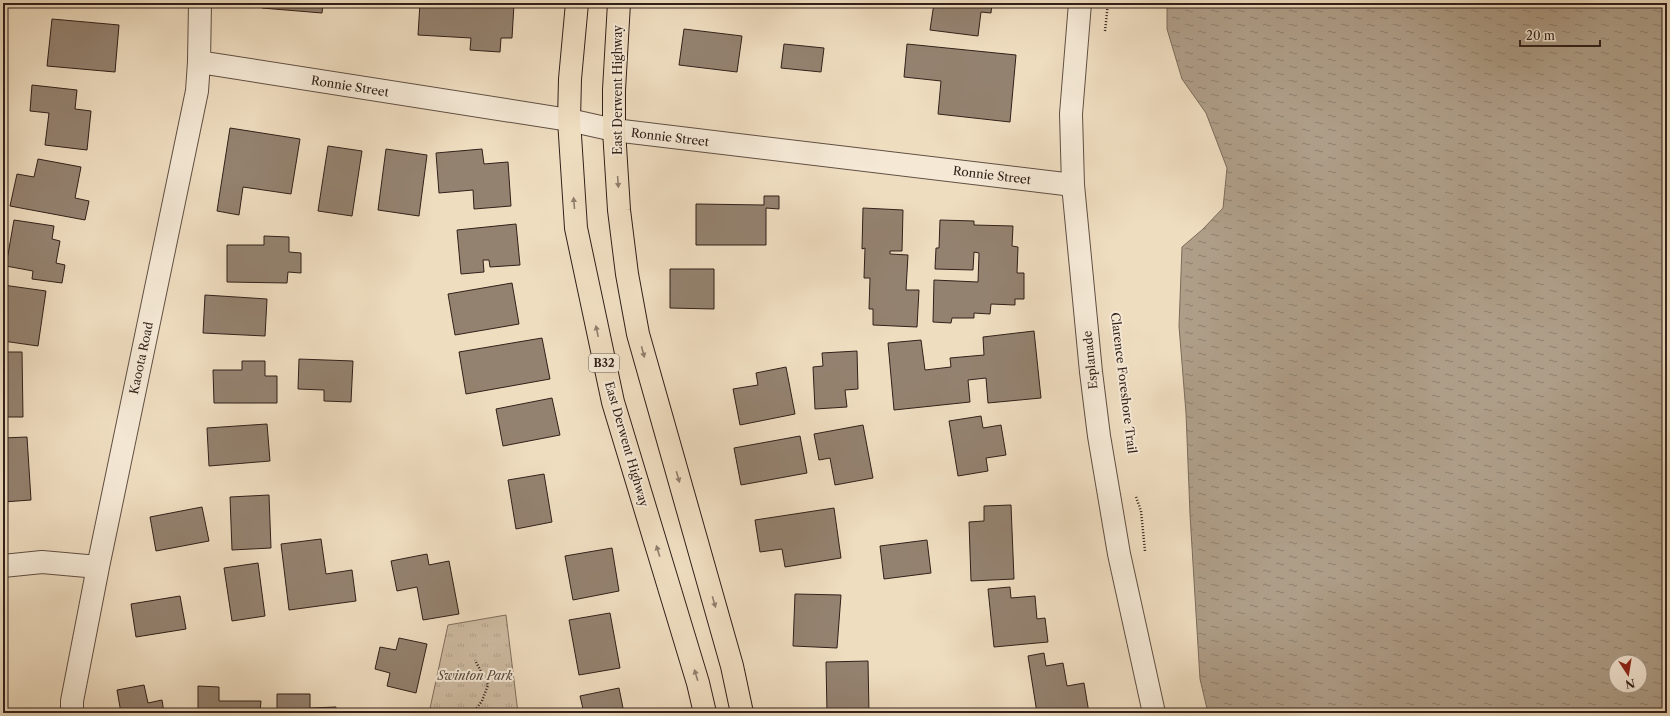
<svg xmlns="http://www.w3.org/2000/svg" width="1670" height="716" font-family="'Libre Caslon Text',serif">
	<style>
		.park { fill: url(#park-tufts); stroke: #806e5e }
		.water { fill: url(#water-ripples); stroke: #7c6b5b; fill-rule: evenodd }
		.building { fill: #948270; stroke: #312019 }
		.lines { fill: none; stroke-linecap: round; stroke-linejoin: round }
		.minor-casing { stroke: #604f43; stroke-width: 24 }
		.primary-casing { stroke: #312019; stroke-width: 24 }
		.path { stroke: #312019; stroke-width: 2.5; stroke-dasharray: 1 2; stroke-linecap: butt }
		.minor { stroke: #f5e9d6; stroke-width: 22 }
		.primary { stroke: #efddc0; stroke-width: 22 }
		.oneway { fill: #907e6c }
		.labels { text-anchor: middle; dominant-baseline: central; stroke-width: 4; stroke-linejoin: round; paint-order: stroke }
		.shield { fill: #f5e9d6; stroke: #6c5c52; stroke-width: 1 }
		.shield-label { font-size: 11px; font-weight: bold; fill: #312019 }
		.street-label { font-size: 12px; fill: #312019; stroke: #f5e9d6 }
		.park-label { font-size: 12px; font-style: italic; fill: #58473c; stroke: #f5e9d6 }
	</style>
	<defs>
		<pattern id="park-tufts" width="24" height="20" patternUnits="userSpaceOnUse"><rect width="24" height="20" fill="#cfbda4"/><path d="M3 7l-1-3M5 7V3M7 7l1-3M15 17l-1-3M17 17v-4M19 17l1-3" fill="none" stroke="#b2a28d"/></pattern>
		<pattern id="water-ripples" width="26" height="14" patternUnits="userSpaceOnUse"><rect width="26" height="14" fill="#ae9d87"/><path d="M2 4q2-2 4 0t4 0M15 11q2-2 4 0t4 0" fill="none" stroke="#8e806e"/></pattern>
	</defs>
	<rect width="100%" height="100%" fill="#efddc0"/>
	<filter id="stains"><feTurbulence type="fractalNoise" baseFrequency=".005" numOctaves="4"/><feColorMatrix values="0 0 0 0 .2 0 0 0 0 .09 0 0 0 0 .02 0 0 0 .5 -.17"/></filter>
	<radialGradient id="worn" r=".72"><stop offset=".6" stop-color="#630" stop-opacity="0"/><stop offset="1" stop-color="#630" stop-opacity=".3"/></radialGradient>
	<!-- park -->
	<path class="park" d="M506,615L518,713H429L448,625Z"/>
	<!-- water -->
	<path class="water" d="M1167,3H1667V713H1208L1200,679L1190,514L1186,413L1179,326L1182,247L1203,229L1223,208L1227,168L1206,113L1182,79L1167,29ZM1616,662H1640V686H1616Z"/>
	<!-- building -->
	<path class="building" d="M263,3H323L322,13L262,8Z
		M420,3L514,4L512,38H501L500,52L470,50L471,38L418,35Z
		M934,3H992L991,13L981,12L978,36L930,30Z
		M52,19L119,25L115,72L47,66Z
		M684,29L742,36L737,72L679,65Z
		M784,44L824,48L821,72L781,68Z
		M907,44L1016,55L1010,122L938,114L941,81L904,77Z
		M32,85L77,90L75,109L91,111L87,150L45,145L49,113L30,111Z
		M230,128L300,139L291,194L243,187L239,215L217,211Z
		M328,146L362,151L352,216L318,211Z
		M386,149L427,155L419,216L378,210Z
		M482,149L484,164L508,162L511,206L474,209L473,190L439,193L436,153Z
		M38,159L81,167L75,198L89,201L85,220L10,206L17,174L34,177Z
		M764,196H779V209L766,208V245H696V204L764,205Z
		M863,208L903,210L902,251H890V254L908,255L906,290H919L917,327L873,325V309H869L870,278H864L865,248L862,249Z
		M14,220L54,226L52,239L60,241L56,263L65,265L62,283L32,279L33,271L6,266Z
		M940,220L974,221V225L1013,226L1012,246L1018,247L1017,273H1024V299H1015V305L991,304L990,314L974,313V318H952L951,323L933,322L934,280L978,282L979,253L974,252L973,270L935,269L936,248H939Z
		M516,224L520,265L490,267L489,260H483L484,272L461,274L457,230Z
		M264,236L289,237V252L301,253V273L288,272L287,283L227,282V245H264Z
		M670,269H714V309L670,308Z
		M512,283L519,324L455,335L448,294Z
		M3,285L46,291L38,346L3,341Z
		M205,295L267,299L265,336L203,333Z
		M1034,331L1041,398L988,403L986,378L968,380L970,402L894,410L888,343L921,340L925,370L951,367L950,358L984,355L983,337Z
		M542,338L550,379L466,394L459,352Z
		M857,351L858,389L845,390L847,407L815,409L813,367L823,366L822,353Z
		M3,352H22L23,417H3Z
		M299,359L353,361L351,402L324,401V390L298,389Z
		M242,361H265V376H277V403H214L213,370H242Z
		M786,367L795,414L740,425L733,389L758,385L756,373Z
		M552,398L560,435L503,446L496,409Z
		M981,416L983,428L1001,425L1006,455L986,458L988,471L958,476L949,421Z
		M267,424L270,461L209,466L207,428Z
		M863,425L873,478L835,485L830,458L819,460L814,434Z
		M800,436L807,473L741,485L734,448Z
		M27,437L31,500L3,502V438Z
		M544,474L552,522L516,529L508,480Z
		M269,495L271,548L232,550L230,497Z
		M1011,505L1014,579L971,581L969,522L984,521V506Z
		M202,507L209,541L156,551L150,517Z
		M834,508L841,558L785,567L782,549L760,552L755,520Z
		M321,539L326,574L352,570L356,601L289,610L281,544Z
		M927,540L931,573L884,579L880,546Z
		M612,548L619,591L573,600L565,556Z
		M427,554L429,565L449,561L459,614L423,620L417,587L397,591L391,561Z
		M258,563L265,616L232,621L224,568Z
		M1010,587L1011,598L1035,596L1037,619L1045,618L1048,642L994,647L988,589Z
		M795,594L841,595L837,648L793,646Z
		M180,596L186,629L136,637L131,604Z
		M610,613L620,668L579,675L569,620Z
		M3,631L6,657H3Z
		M399,638L427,644L416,693L387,686L390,673L375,669L380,647L396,650Z
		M1044,653L1046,666L1063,663L1067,686L1084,683L1089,713H1037L1028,656Z
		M868,661L869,713H827L826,662Z
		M144,685L148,703L162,700L164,713H121L117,690Z
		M198,686L219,687V701H261L260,713H198Z
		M619,688L624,713H584L580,696Z
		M277,694H310V708L336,707V713H277Z"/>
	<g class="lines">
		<defs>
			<path id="minor" d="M1080,3L1071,114L1073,185L1091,372L1099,436L1119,554L1154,713
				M199,62L569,120L614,130L1073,185
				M3,566L42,562L98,567
				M72,713V701L98,567L197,91L199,62L200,3"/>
			<path id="primary" d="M577,3L570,79L569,120L576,228L613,402L698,683L705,713
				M619,3L614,90V130L619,210L627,274L638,334L732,666L742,713"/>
		</defs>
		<!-- minor casing -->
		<use href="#minor" class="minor-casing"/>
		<!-- primary casing -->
		<use href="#primary" class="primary-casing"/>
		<!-- path -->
		<path class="path" d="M1105,31L1108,3
			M1136,497L1141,511L1145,551
			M473,713L482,701L488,685L475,660"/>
		<!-- minor -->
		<use href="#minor" class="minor"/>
		<!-- primary -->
		<use href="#primary" class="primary"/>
	</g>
	<!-- one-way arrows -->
	<defs><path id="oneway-solid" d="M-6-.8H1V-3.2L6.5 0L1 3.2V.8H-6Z"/></defs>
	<g class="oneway">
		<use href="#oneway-solid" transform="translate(618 182) rotate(86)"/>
		<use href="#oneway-solid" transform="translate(574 203) rotate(-95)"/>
		<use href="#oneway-solid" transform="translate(597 331) rotate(-102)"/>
		<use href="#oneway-solid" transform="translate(643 352) rotate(75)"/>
		<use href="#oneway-solid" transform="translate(678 477) rotate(74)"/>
		<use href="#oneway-solid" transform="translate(658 551) rotate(-107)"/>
		<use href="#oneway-solid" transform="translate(714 602) rotate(74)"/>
		<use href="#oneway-solid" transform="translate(696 675) rotate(-107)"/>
	</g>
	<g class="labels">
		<!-- shield labels -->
		<rect class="shield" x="589" y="354" width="30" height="18" rx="3"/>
		<g class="shield-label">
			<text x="604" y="363">B32</text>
		</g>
		<!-- street labels -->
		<g class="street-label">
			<text transform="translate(350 86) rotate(9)">Ronnie Street</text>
			<text transform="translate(617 90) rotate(-90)">East Derwent Highway</text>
			<text transform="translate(670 137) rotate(7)">Ronnie Street</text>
			<text transform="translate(992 175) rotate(7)">Ronnie Street</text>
			<text transform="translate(141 358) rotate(-78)">Kaoota Road</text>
			<text transform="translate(1090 360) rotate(-96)">Esplanade</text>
			<text transform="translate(1124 383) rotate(83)">Clarence Foreshore Trail</text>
			<text transform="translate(627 444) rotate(74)">East Derwent Highway</text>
		</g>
		<!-- park labels -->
		<g class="park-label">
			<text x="475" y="675">Swinton Park</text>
		</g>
	</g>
	<!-- margin -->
	<rect width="1670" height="716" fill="none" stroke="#efddc0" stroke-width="16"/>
	<rect x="4" y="4" width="1662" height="708" fill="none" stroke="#312019" stroke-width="2"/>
	<rect x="8" y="8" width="1654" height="700" fill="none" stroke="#312019"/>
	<!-- north arrow -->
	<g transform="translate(1628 674) rotate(168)"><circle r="19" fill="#f5e9d6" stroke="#a7998a"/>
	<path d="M0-3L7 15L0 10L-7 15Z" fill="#8f2418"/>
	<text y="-6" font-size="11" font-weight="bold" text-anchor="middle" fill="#312019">N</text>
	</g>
	<!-- scale -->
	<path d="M1520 40v6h80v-6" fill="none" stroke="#312019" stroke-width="2"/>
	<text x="1526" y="40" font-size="12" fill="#312019" stroke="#f5e9d6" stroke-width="3" paint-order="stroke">20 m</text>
	<rect width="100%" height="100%" filter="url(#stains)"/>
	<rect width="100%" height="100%" fill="url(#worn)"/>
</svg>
